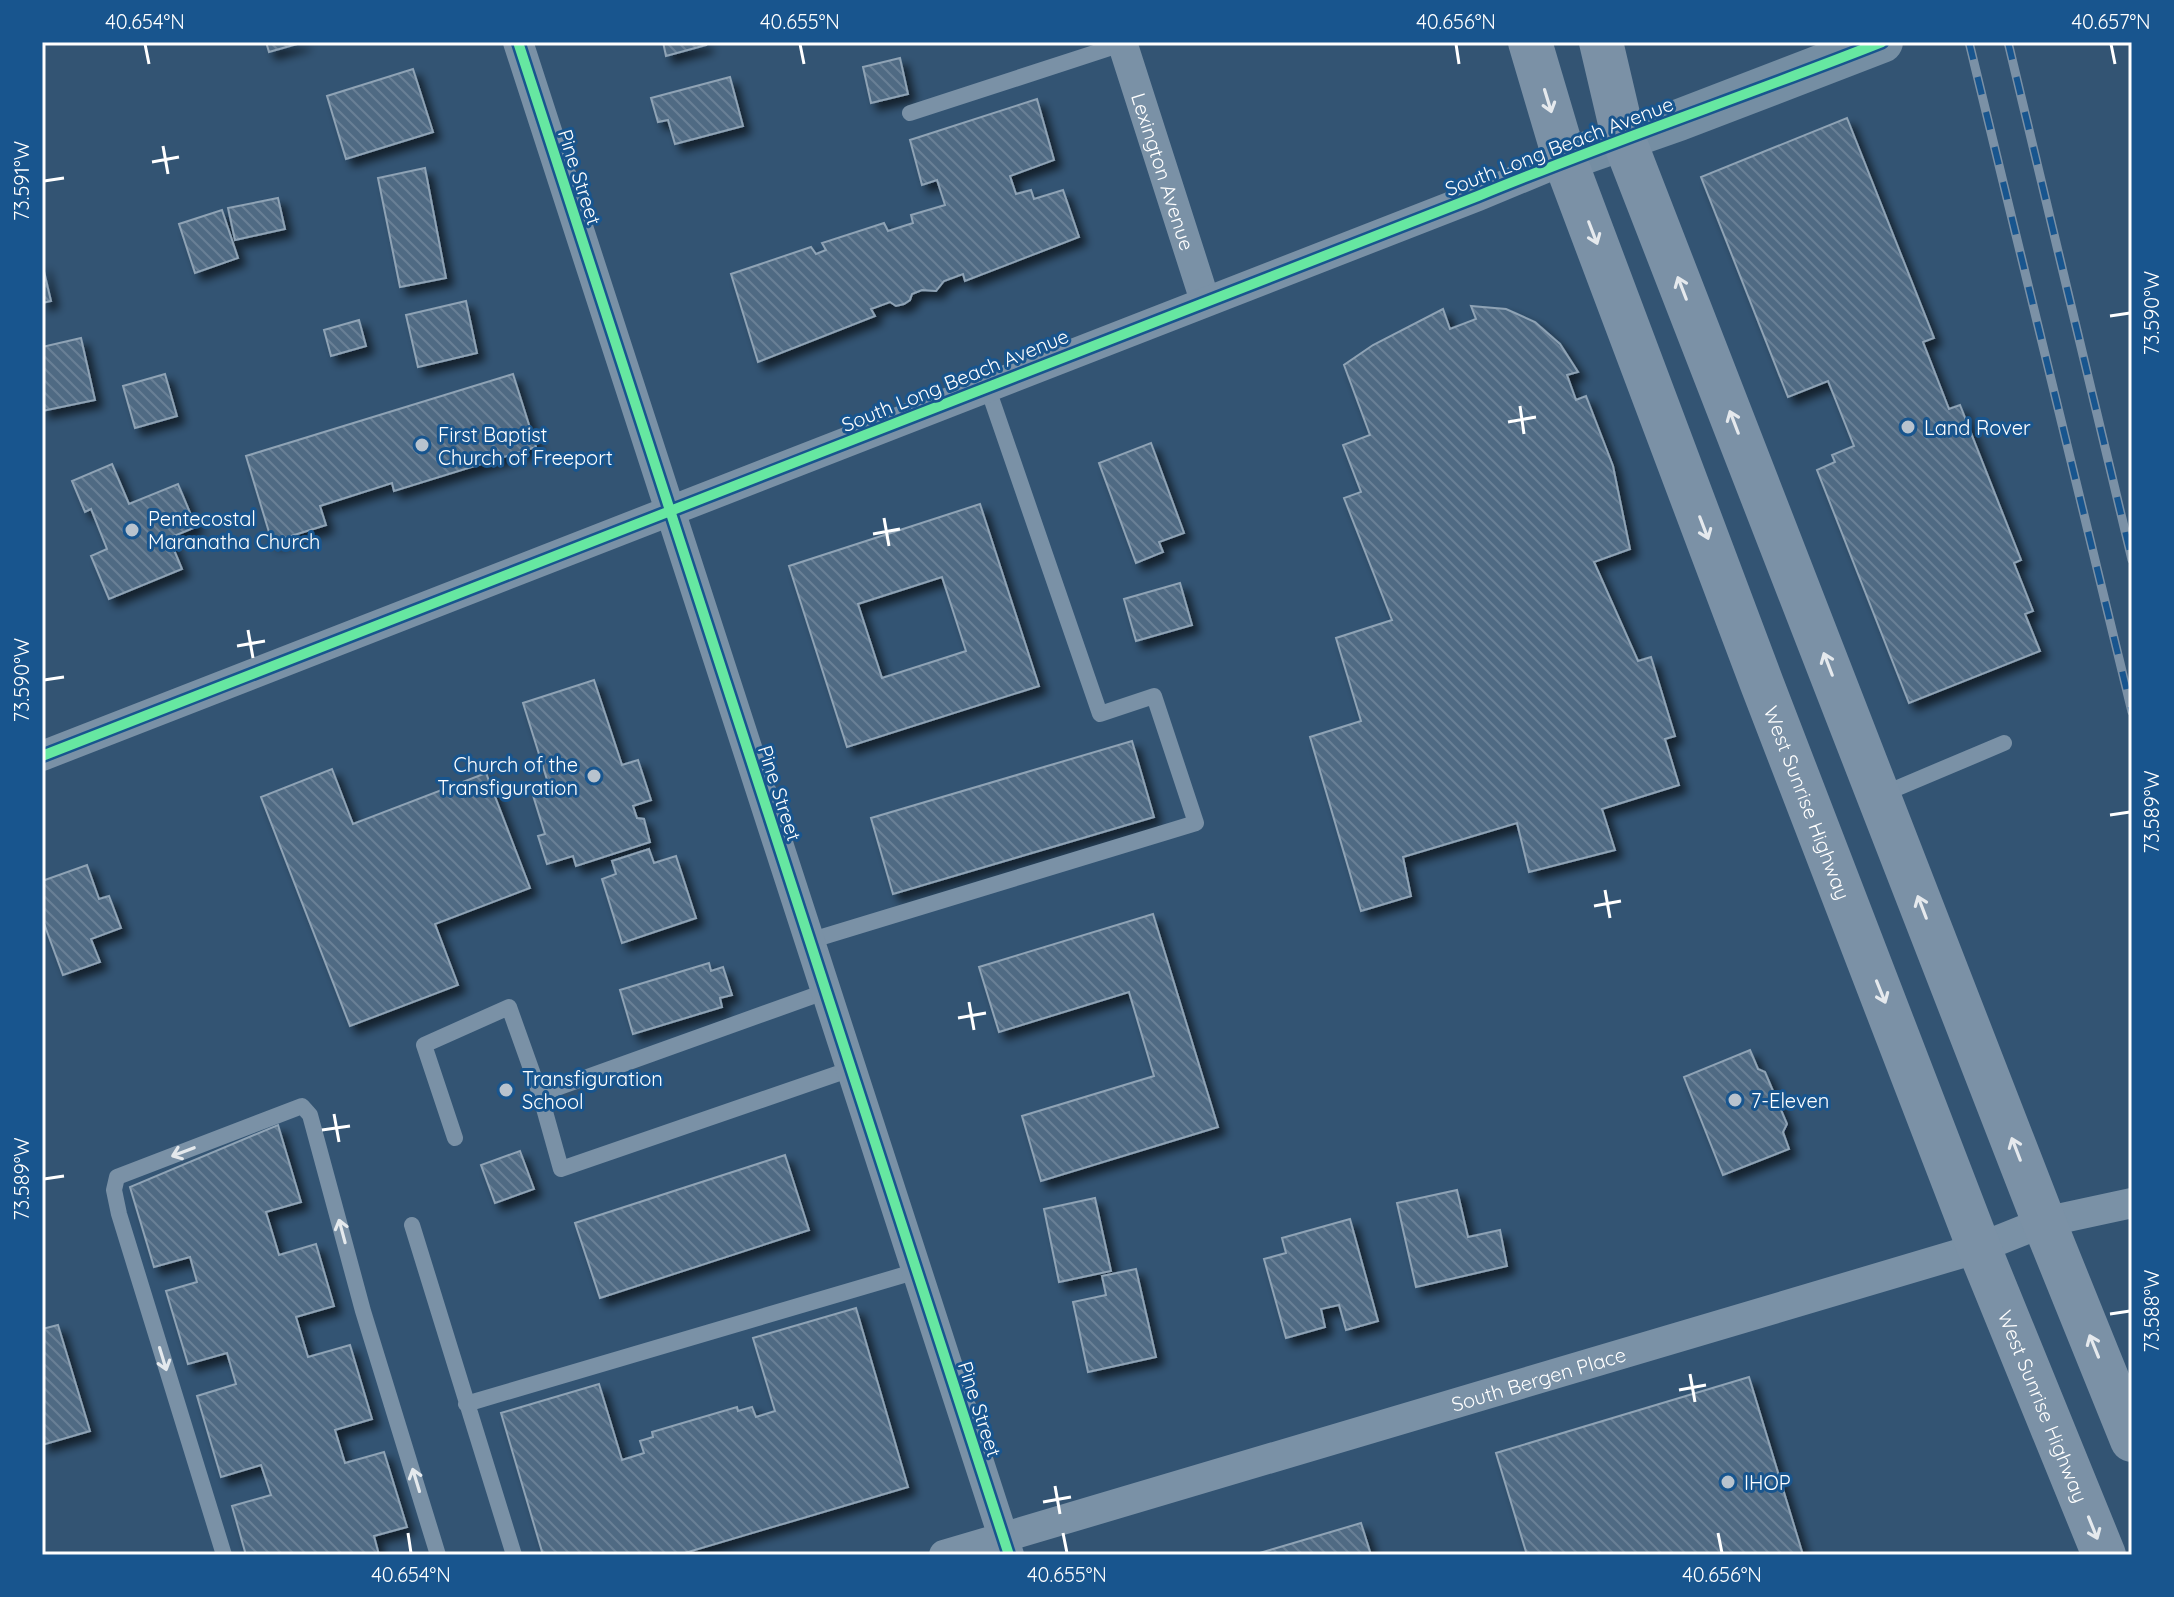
<svg xmlns="http://www.w3.org/2000/svg" width="2174" height="1597" font-family="Quicksand,sans-serif">
	<style>
		.building { fill: url(#building-back-hatch); stroke: #8fa3b5; stroke-width: 2; fill-rule: evenodd; filter: url(#shadow) }
		.lines { fill: none; stroke-linecap: round; stroke-linejoin: round }
		.lane { stroke: #7a91a6; stroke-width: 16 }
		.street { stroke: #7a91a6; stroke-width: 30 }
		.secondary { stroke: #758ea3; stroke-width: 42 }
		.highway { stroke: #7b91a6; stroke-width: 44 }
		.rail-casing { stroke: #7b91a6; stroke-width: 9 }
		.rail { stroke: #18558e; stroke-width: 6; stroke-dasharray: 18; stroke-linecap: butt }
		.cycleway-casing { stroke: #18558e; stroke-width: 15 }
		.cycleway { stroke: #66e7a1; stroke-width: 10 }
		.oneway { stroke: #e5e9ed }
		.oneway2 { stroke: #e4e9ed }
		.ticks { fill: none; stroke: #fff; stroke-width: 3 }
		.poi-dot { fill: #b8c3ce; stroke: #18558e; stroke-width: 3 }
		.labels { text-anchor: middle; dominant-baseline: central; stroke-width: 6; stroke-linejoin: round; paint-order: stroke }
		.street-label { font-size: 20px; fill: #fff; stroke: #18558e }
		.poi-label { font-size: 20px; fill: #fff; stroke: #18558e; text-anchor: start }
		.neatline { fill: none; stroke: #fff; stroke-width: 3 }
		.ticks-label { font-size: 20px; text-anchor: middle; fill: #fff }
	</style>
	<defs>
		<pattern id="building-back-hatch" width="6" height="6" patternUnits="userSpaceOnUse" patternTransform="scale(2)"><rect width="6" height="6" fill="#4f6a83"/><path d="M-1 5l2 2M0 0l6 6M5-1l2 2" fill="none" stroke="#698096"/></pattern>
		<filter id="shadow"><feDropShadow dx="7" dy="7" stdDeviation="4" flood-color="#0009"/></filter>
	</defs>
	<rect width="100%" height="100%" fill="#335473"/>
	<!-- building -->
	<path class="building" d="M266,42H304L269,52Z
		M663,42H705L706,45L666,56Z
		M900,58L908,94L871,103L863,67Z
		M413,69L433,132L346,159L327,96Z
		M730,77L743,126L675,144L668,120L658,122L651,98Z
		M1037,99L1054,160L1010,176L1016,194L1031,190L1034,199L1063,190L1079,237L965,281L963,274L944,281L936,291L922,290L912,294L910,300L904,304L896,306L890,302L871,309L875,316L758,362L731,274L811,247L816,254L826,250L822,243L884,223L888,231L913,223L911,215L945,205L937,180L922,185L910,140Z
		M1847,118L1934,338L1923,342L1949,409L1960,405L2021,560L2014,563L2033,611L2025,614L2040,651L1909,703L1817,470L1835,462L1832,455L1854,446L1828,381L1788,397L1701,177Z
		M425,168L446,278L400,287L378,178Z
		M278,198L285,229L235,240L228,208Z
		M222,210L238,258L195,273L179,224Z
		M42,263L51,301L42,303Z
		M466,301L477,353L418,367L406,315Z
		M1471,306L1506,309L1535,322L1560,344L1578,372L1567,375L1576,400L1586,396L1613,466L1630,549L1594,562L1638,661L1651,657L1675,736L1665,739L1679,785L1602,809L1615,850L1529,872L1517,823L1403,857L1411,896L1361,911L1310,737L1361,721L1336,638L1392,620L1344,498L1361,492L1343,445L1370,435L1344,365L1373,345L1443,309L1450,329L1476,319Z
		M359,320L366,346L331,356L324,330Z
		M81,338L95,400L42,411V347Z
		M165,374L177,416L135,428L123,386Z
		M513,374L536,447L394,491L392,483L320,506L326,525L272,542L246,456Z
		M1151,443L1184,533L1159,542L1163,552L1136,563L1099,463Z
		M112,464L129,504L178,484L196,527L169,538L182,569L109,599L91,556L107,549L91,509L85,512L72,481Z
		M980,504L1039,686L847,747L789,566ZM942,577L966,651L882,678L858,604Z
		M1180,583L1192,625L1136,641L1124,599Z
		M594,680L622,765L638,760L651,800L633,806L637,818L644,819L650,842L576,866L573,856L547,864L538,836L545,834L532,792L549,786L523,703Z
		M1132,741L1154,817L893,894L871,818Z
		M332,769L353,824L486,773L530,888L435,924L458,985L350,1026L261,797Z
		M649,849L654,863L676,856L696,918L622,943L602,879L616,874L612,861Z
		M87,865L99,899L109,896L121,928L91,939L100,962L63,975L42,918V881Z
		M1153,914L1218,1127L1041,1181L1022,1116L1154,1076L1129,992L999,1032L979,967Z
		M709,963L711,971L723,967L732,995L720,998L722,1007L633,1034L620,990Z
		M1750,1050L1758,1069L1765,1072L1787,1124L1783,1132L1789,1149L1723,1175L1684,1077Z
		M278,1125L301,1202L266,1212L279,1255L316,1244L334,1306L296,1317L308,1357L350,1345L372,1419L335,1430L345,1463L384,1452L407,1527L374,1536L379,1555H246L232,1506L271,1495L261,1465L221,1477L197,1396L236,1384L227,1353L188,1364L166,1291L197,1282L190,1257L154,1267L130,1187Z
		M520,1151L534,1189L495,1203L481,1165Z
		M785,1155L809,1230L600,1298L575,1223Z
		M1457,1190L1468,1237L1500,1230L1507,1266L1416,1287L1397,1203Z
		M1095,1198L1111,1271L1059,1282L1044,1209Z
		M1350,1219L1378,1321L1346,1330L1339,1305L1321,1309L1325,1327L1286,1338L1264,1259L1286,1253L1282,1238Z
		M1136,1269L1156,1357L1088,1372L1073,1302L1106,1295L1102,1276Z
		M856,1308L908,1487L678,1555H543L501,1413L599,1384L622,1460L644,1453L640,1441L653,1437L652,1432L737,1407L738,1411L752,1407L756,1417L775,1411L753,1338Z
		M58,1325L90,1431L42,1445V1329Z
		M1749,1377L1803,1555H1527L1496,1453Z
		M1361,1523L1371,1555H1253Z"/>
	<g class="lines">
		<!-- lane -->
		<path class="lane" d="M910,113L1122,44
			M1881,795L2004,743
			M809,941L1196,823L1154,696L1100,714L987,386
			M827,991L540,1094L561,1169L851,1069
			M455,1138L424,1045L509,1007L540,1094
			M412,1225L514,1555
			M466,1404L917,1271
			M224,1555L119,1214L114,1190L117,1177L302,1106L310,1115L363,1311L438,1555"/>
		<!-- street -->
		<g class="street">
			<path d="M518,42L1009,1555"/>
			<path id="s1" d="M1122,42L1205,301"/>
			<path d="M42,756L1478,196L1565,160"/>
			<path id="s2" d="M944,1555L1979,1248L2044,1222L2132,1203"/>
		</g>
		<!-- secondary -->
		<path class="secondary" d="M1565,160L1679,120L1882,42"/>
		<!-- highway -->
		<g class="highway">
			<path id="s3" d="M1530,42L1565,160L1762,684L1979,1248L2104,1555"/>
			<path d="M1601,42L1624,140L2044,1222L2132,1440"/>
		</g>
		<defs>
			<path id="rail" d="M1969,42L2132,712
				M2008,42L2132,560"/>
		</defs>
		<!-- rail casing -->
		<use href="#rail" class="rail-casing"/>
		<!-- rail -->
		<use href="#rail" class="rail"/>
		<defs>
			<path id="cycleway" d="M518,42L1009,1555
				M42,756L1478,196C1611,141 1748,95 1882,42"/>
		</defs>
		<!-- cycleway casing -->
		<use href="#cycleway" class="cycleway-casing"/>
		<!-- cycleway -->
		<use href="#cycleway" class="cycleway"/>
	</g>
	<!-- one-way arrows -->
	<defs><path id="oneway-shaft" d="M-6 0H5M1.5-3L5.5 0L1.5 3" fill="none" stroke-width="1.6" stroke-linecap="round" stroke-linejoin="round" transform="scale(2)"/></defs>
	<g class="oneway">
		<use href="#oneway-shaft" transform="translate(1548 101) rotate(73)"/>
		<use href="#oneway-shaft" transform="translate(1593 233) rotate(69)"/>
		<use href="#oneway-shaft" transform="translate(1682 288) rotate(-111)"/>
		<use href="#oneway-shaft" transform="translate(1734 422) rotate(-111)"/>
		<use href="#oneway-shaft" transform="translate(1704 528) rotate(69)"/>
		<use href="#oneway-shaft" transform="translate(1828 664) rotate(-111)"/>
		<use href="#oneway-shaft" transform="translate(1922 907) rotate(-111)"/>
		<use href="#oneway-shaft" transform="translate(1881 992) rotate(68)"/>
		<use href="#oneway-shaft" transform="translate(2016 1149) rotate(-111)"/>
		<use href="#oneway-shaft" transform="translate(2094 1346) rotate(-112)"/>
		<use href="#oneway-shaft" transform="translate(2093 1528) rotate(68)"/>
	</g>
	<g class="oneway2">
		<use href="#oneway-shaft" transform="translate(183 1152) rotate(159)"/>
		<use href="#oneway-shaft" transform="translate(342 1231) rotate(-105)"/>
		<use href="#oneway-shaft" transform="translate(163 1359) rotate(73)"/>
		<use href="#oneway-shaft" transform="translate(416 1480) rotate(-107)"/>
	</g>
	<!-- ticks -->
	<path class="ticks" d="M145,44L149,64M800,44L804,64M1456,44L1459,64M2111,44L2115,64M163,146L168,174M152,162L179,157M44,181L64,178M2110,316L2130,313M1520,406L1524,434M1508,422L1536,417M884,518L889,546M873,534L900,529M248,630L253,658M237,646L265,641M44,680L64,677M2110,815L2130,812M1605,890L1610,918M1594,906L1621,901M969,1002L974,1030M958,1018L986,1013M334,1114L339,1142M322,1130L350,1126M44,1179L64,1176M2110,1314L2130,1311M1690,1374L1695,1402M1679,1390L1706,1385M1055,1486L1060,1514M1043,1502L1071,1497M408,1533L411,1553M1063,1533L1067,1553M1718,1533L1722,1553"/>
	<!-- markers -->
	<g class="poi-dot">
		<circle cx="1908" cy="427" r="8"/>
		<circle cx="422" cy="445" r="8"/>
		<circle cx="132" cy="530" r="8"/>
		<circle cx="594" cy="776" r="8"/>
		<circle cx="506" cy="1090" r="8"/>
		<circle cx="1735" cy="1100" r="8"/>
		<circle cx="1728" cy="1482" r="8"/>
	</g>
	<g class="labels">
		<!-- street labels -->
		<g class="street-label">
			<text transform="translate(1559 146) rotate(-21)">South Long Beach Avenue</text>
			<text stroke="none"><textPath href="#s1" startOffset="136">Lexington Avenue</textPath></text>
			<text transform="translate(580 177) rotate(72)">Pine Street</text>
			<text transform="translate(955 380) rotate(-22)">South Long Beach Avenue</text>
			<text transform="translate(780 793) rotate(72)">Pine Street</text>
			<text stroke="none"><textPath href="#s3" startOffset="810">West Sunrise Highway</textPath></text>
			<text stroke="none"><textPath href="#s2" startOffset="620">South Bergen Place</textPath></text>
			<text stroke="none"><textPath href="#s3" startOffset="1458">West Sunrise Highway</textPath></text>
			<text transform="translate(980 1409) rotate(72)">Pine Street</text>
		</g>
		<!-- poi labels -->
		<g class="poi-label">
			<text x="1924" y="427">Land Rover</text>
			<text x="438" y="434">First Baptist<tspan x="438" dy="23">Church of Freeport</tspan></text>
			<text x="148" y="518">Pentecostal<tspan x="148" dy="23">Maranatha Church</tspan></text>
			<text x="578" y="764" text-anchor="end">Church of the<tspan x="578" dy="23">Transfiguration</tspan></text>
			<text x="522" y="1078">Transfiguration<tspan x="522" dy="23">School</tspan></text>
			<text x="1751" y="1100">7-Eleven</text>
			<text x="1744" y="1482">IHOP</text>
		</g>
	</g>
	<!-- border -->
	<rect width="2174" height="1597" fill="none" stroke="#18558e" stroke-width="88"/>
	<rect x="44" y="44" width="2086" height="1509" class="neatline"/>
	<g class="ticks-label">
		<text x="145" y="29">40.654°N</text>
		<text x="800" y="29">40.655°N</text>
		<text x="1456" y="29">40.656°N</text>
		<text x="2111" y="29">40.657°N</text>
		<text transform="translate(22 181) rotate(-90)" y="7">73.591°W</text>
		<text transform="translate(2152 313) rotate(-90)" y="7">73.590°W</text>
		<text transform="translate(22 680) rotate(-90)" y="7">73.590°W</text>
		<text transform="translate(2152 812) rotate(-90)" y="7">73.589°W</text>
		<text transform="translate(22 1179) rotate(-90)" y="7">73.589°W</text>
		<text transform="translate(2152 1311) rotate(-90)" y="7">73.588°W</text>
		<text x="411" y="1582">40.654°N</text>
		<text x="1067" y="1582">40.655°N</text>
		<text x="1722" y="1582">40.656°N</text>
	</g>
</svg>
